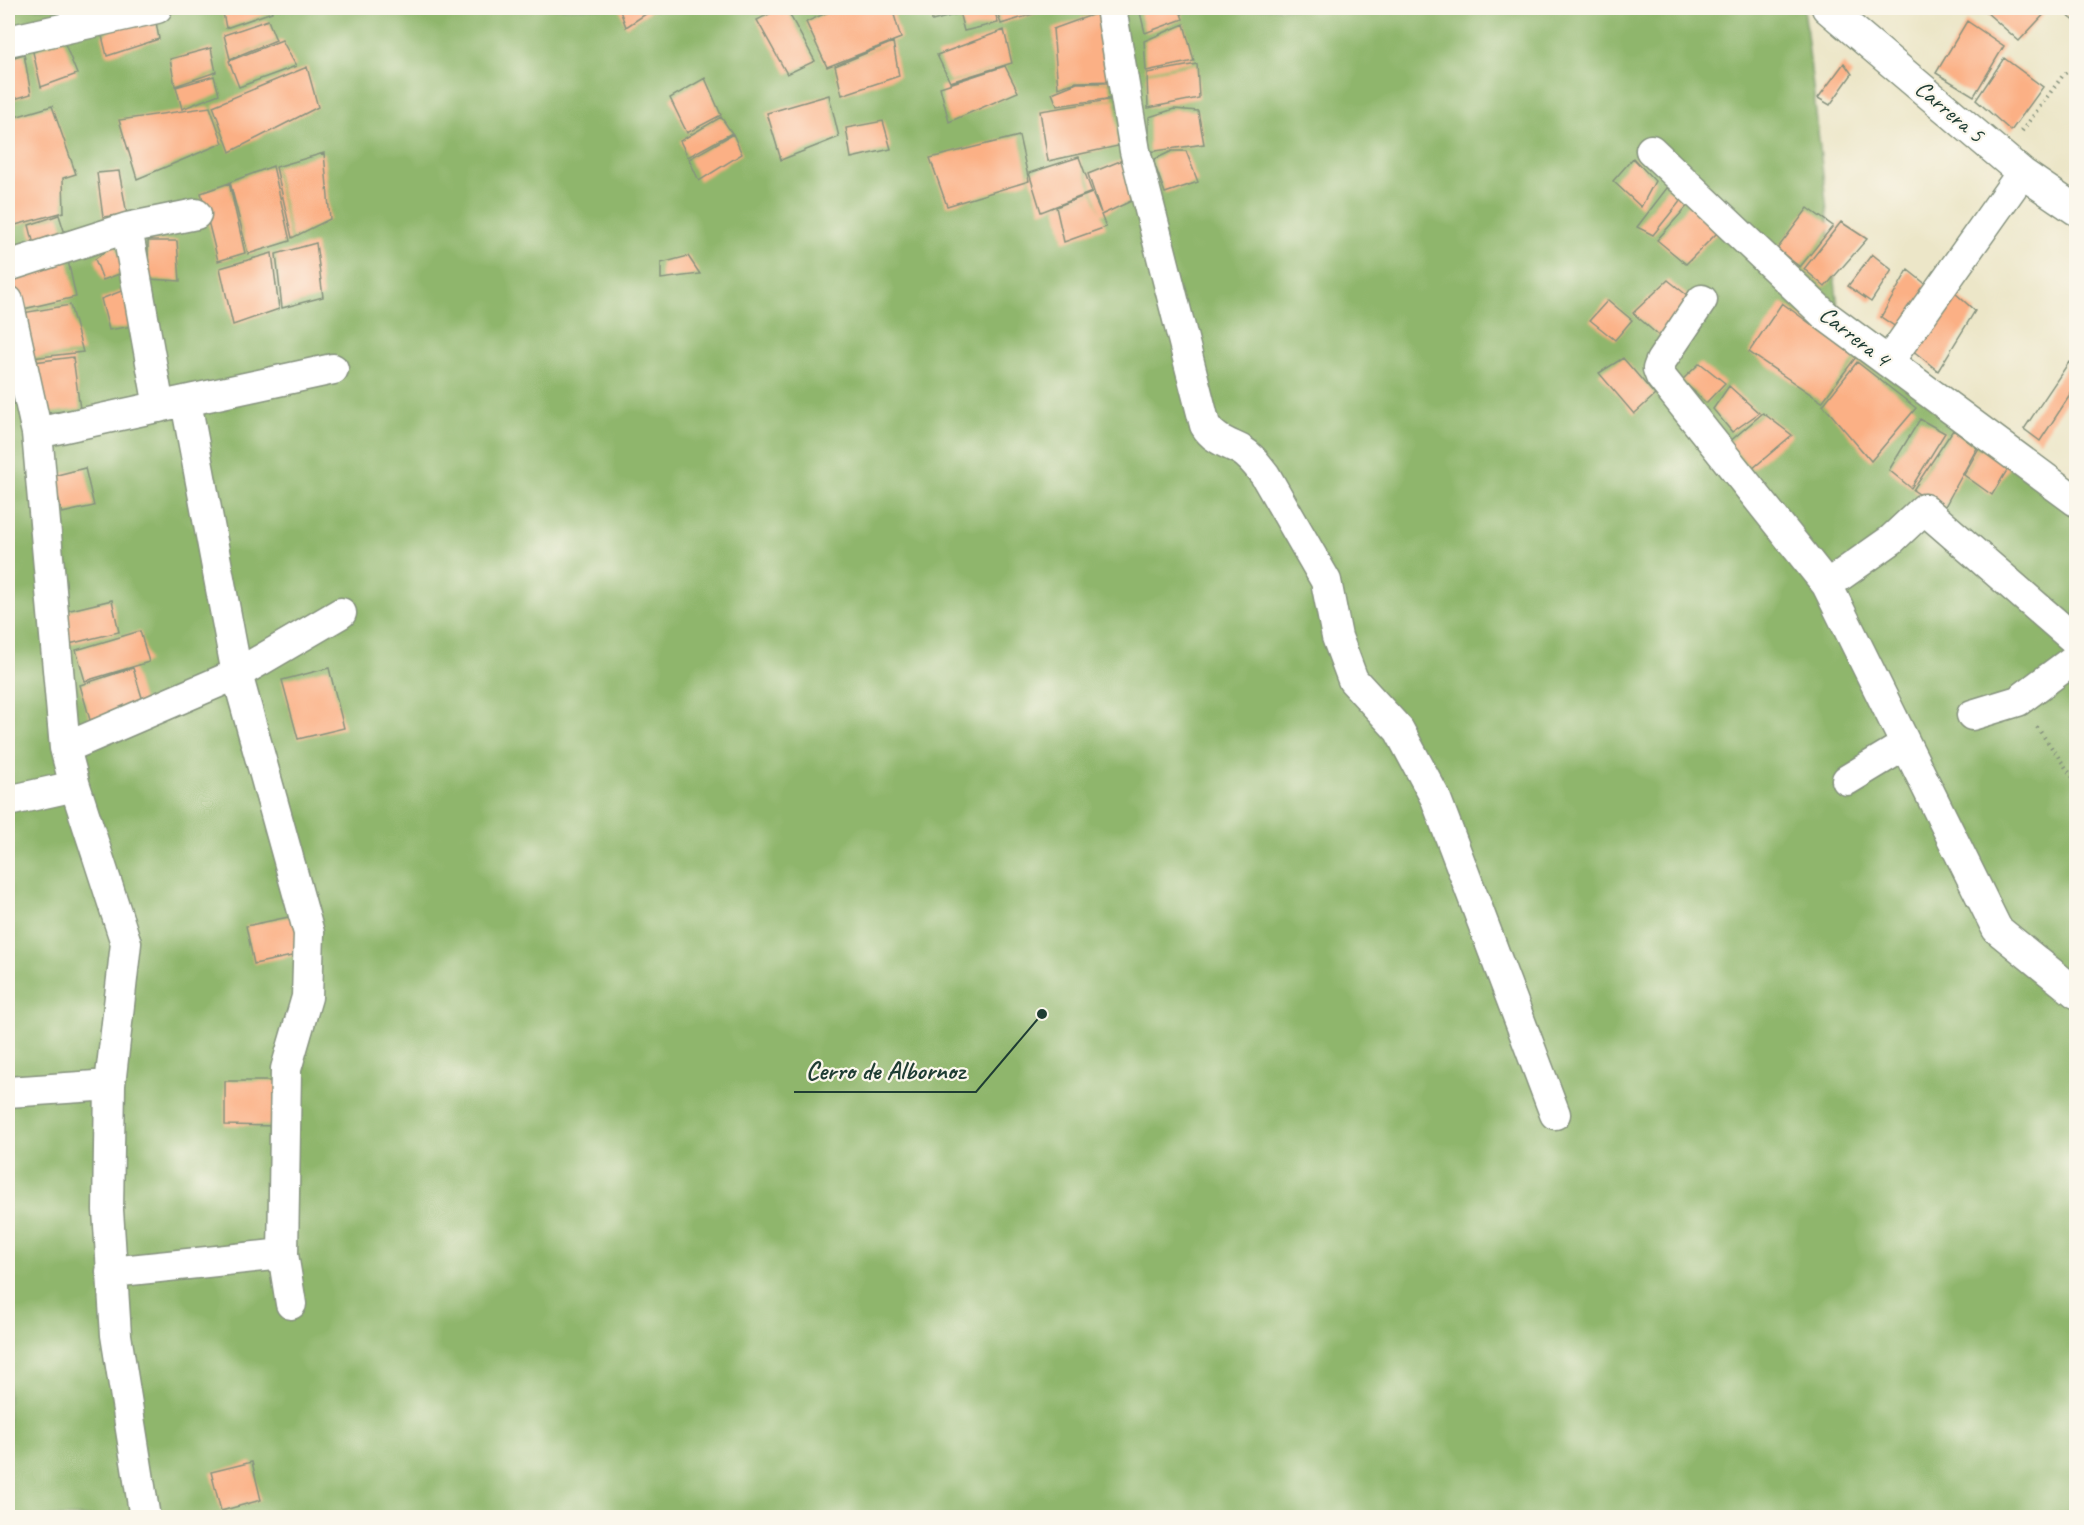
<svg xmlns="http://www.w3.org/2000/svg" width="2084" height="1525" font-family="Caveat,sans-serif">
	<style>
		.forest { fill: #8fb66c; stroke: #577a50; stroke-width: 1.5 }
		.building { fill: #fbb085 }
		.lines { fill: none; stroke-linecap: round; stroke-linejoin: round }
		.street-casing { stroke: #86927e; stroke-width: 33 }
		.path { stroke: #86927e; stroke-width: 4; stroke-dasharray: 1.5 4.5; stroke-linecap: butt }
		.street { stroke: #fff; stroke-width: 30 }
		.labels { text-anchor: middle; dominant-baseline: central; stroke-width: 4.5; stroke-linejoin: round; paint-order: stroke }
		.street-label { font-size: 24px; fill: #1f3d34; stroke: #fbf7ec }
		.leader { fill: none; stroke: #1f3d34; stroke-width: 2 }
		.callout-dot { fill: #1f3d34; stroke: #fbf7ec; stroke-width: 2 }
		.callout-label { font-size: 26px; text-anchor: middle; font-weight: bold; fill: #1f3d34; stroke: #fbf7ec; stroke-width: 4.5; stroke-linejoin: round; paint-order: stroke }
	</style>
	<rect width="100%" height="100%" fill="#fbf7ec"/>
	<filter id="ink" filterUnits="userSpaceOnUse"><feTurbulence type="fractalNoise" baseFrequency=".0167" numOctaves="2"/><feDisplacementMap in="SourceGraphic" scale="12" xChannelSelector="R" yChannelSelector="G"/><feConvolveMatrix kernelMatrix="1 2 1 2 8 2 1 2 1" color-interpolation-filters="sRGB"/></filter>
	<filter id="wash" filterUnits="userSpaceOnUse"><feTurbulence type="fractalNoise" baseFrequency=".008" numOctaves="4" result="noise"/><feDisplacementMap in="SourceGraphic" scale="24" xChannelSelector="R" yChannelSelector="G"/><feGaussianBlur stdDeviation="1.35" result="paint"/><feColorMatrix in="noise" values="0 0 0 0 0 0 0 0 0 0 0 0 0 0 0 0 0 1.4 0 .05"/><feComposite in="paint" operator="in"/></filter>
	<g filter="url(#wash)">
		<rect width="100%" height="100%" fill="#ece6c8"/>
		<!-- forest -->
		<path class="forest" d="M8,8H1804L1841,334L2076,511V1517H8Z"/>
		<g id="blocks">
			<!-- building -->
			<path class="building" d="M222,8H271L272,12L226,28Z
				M619,8H655L626,27Z
				M781,8H786L815,61L787,74L757,20Z
				M837,8H892L901,38L827,67L806,22Z
				M931,8H957L958,14L932,21Z
				M958,8H994L998,23L964,31Z
				M996,8H1053L1001,24Z
				M1139,8H1179L1183,19L1145,33Z
				M1991,8H2050L2019,41L1986,12Z
				M2058,8H2076V22Z
				M1103,11L1115,81L1076,82L1058,88L1053,29Z
				M155,16L159,39L107,56L102,36L115,27Z
				M268,20L276,40L230,59L224,35Z
				M1967,21L2004,46L1974,96L1936,73Z
				M1184,24L1194,61L1146,71L1144,41Z
				M1004,30L1012,63L950,82L937,55Z
				M63,39L77,74L41,87L33,52Z
				M282,40L296,66L239,87L229,61Z
				M893,42L899,76L842,95L835,66Z
				M211,48L216,72L175,86L170,59Z
				M24,54L31,94L8,101V59Z
				M2004,58L2043,87L2011,131L1976,100Z
				M1844,63L1852,74L1830,105L1818,98Z
				M1197,64L1199,98L1148,108L1147,73Z
				M1005,66L1018,92L949,122L940,87Z
				M307,67L318,107L230,152L213,106Z
				M214,76L219,94L182,109L176,87Z
				M705,78L721,115L687,133L670,98Z
				M1077,83H1109L1113,98L1057,106L1052,93Z
				M829,95L839,137L781,160L767,113Z
				M1115,99L1118,146L1048,161L1040,111Z
				M52,106L76,174L63,178L64,212L8,227V119Z
				M210,107L223,143L137,179L119,120Z
				M1174,109L1198,111L1204,144L1149,152V117Z
				M721,117L732,133L688,157L680,141Z
				M883,121L891,149L851,158L846,128Z
				M733,134L742,154L699,181L689,159Z
				M1019,136L1029,181L947,206L930,158Z
				M1172,151H1186L1198,182L1165,193L1153,160Z
				M324,153L330,219L292,238L276,167Z
				M1079,157L1092,192L1041,212L1029,173Z
				M1633,158L1655,181L1641,207L1613,181Z
				M1125,159L1140,197L1101,215L1106,227L1064,242L1056,207L1092,193L1101,213L1088,174Z
				M273,166L290,241L248,254L230,182Z
				M119,171L127,214L103,217L97,173Z
				M229,183L245,253L218,261L201,193Z
				M1667,188L1682,199L1653,235L1637,227Z
				M1691,202L1721,229L1686,264L1657,240Z
				M1808,208L1833,226L1800,267L1777,249Z
				M59,215L67,240L36,253L29,225Z
				M1841,222L1867,239L1825,287L1804,269Z
				M148,241H177L180,281L148,279Z
				M316,243L323,297L282,308L276,254Z
				M115,244L125,272L103,280L95,259Z
				M272,253L279,309L233,325L220,268Z
				M1872,254L1892,270L1871,302L1848,286Z
				M67,256L76,297L19,310L9,274Z
				M688,256L700,274L661,279V263Z
				M1908,270L1928,286L1902,331L1881,317Z
				M1668,280L1693,300L1659,336L1633,313Z
				M129,288L139,325L109,330L101,299Z
				M1955,293L1975,311L1938,371L1911,349Z
				M1608,300L1632,320L1615,340L1590,320Z
				M1782,303L1856,357L1822,402L1749,352Z
				M70,305L83,352L23,359L16,314Z
				M73,357L80,409L40,414L34,362Z
				M1623,358L1655,395L1634,414L1599,373Z
				M1857,362L1916,408L1871,461L1823,405Z
				M2069,362L2076,367V386L2040,441L2024,429Z
				M1700,363L1725,383L1706,403L1682,380Z
				M1729,386L1759,413L1732,432L1713,409Z
				M1763,413L1792,435L1752,469L1728,443Z
				M1920,419L1945,433L1911,488L1889,470Z
				M1953,430L1977,448L1943,510L1913,490Z
				M1979,448L2009,467L1992,495L1964,475Z
				M85,468L94,506L62,513L53,476Z
				M112,600L119,632L69,644L62,612Z
				M140,631L149,662L85,681L76,650Z
				M133,668L144,704L90,720L80,685Z
				M329,668L344,728L298,739L282,680Z
				M298,915L306,953L254,964L246,926Z
				M225,1081H283V1126L225,1125Z
				M252,1462L261,1500L221,1511L211,1472Z"/>
		</g>
	</g>
	<g filter="url(#ink)">
		<use href="#blocks" fill-opacity="0" stroke="#86927e" stroke-width="1.5"/>
		<g class="lines">
			<defs>
				<path id="street" d="M1111,8L1135,151L1205,425C1213,439 1227,443 1241,450C1251,456 1258,466 1265,475L1326,581L1337,637L1353,680L1399,730L1436,799L1555,1114
					M1827,8L2022,173L2076,210
					M8,41L157,8
					M1651,150L1826,316L2076,501
					M127,228L159,407
					M8,266L127,228L196,214
					M1702,300L1661,361L1658,369L1661,377L1827,585L1997,929L2076,993
					M8,301L37,433L65,748L75,786L126,943L110,1085L108,1210L116,1335L145,1518
					M1888,362L2022,173
					M186,402L237,674L309,933L307,997L286,1069L283,1254L291,1304
					M37,433L333,369
					M1827,585L1891,540L1924,509L2076,641
					M1972,715L2018,701L2076,658
					M65,748L237,674L341,613
					M1847,780L1905,745
					M8,801L75,786
					M8,1092L110,1085
					M111,1272L283,1254"/>
			</defs>
			<!-- street casing -->
			<use href="#street" class="street-casing"/>
			<!-- path -->
			<path class="path" d="M2022,131L2064,74L2076,67
				M2037,727L2076,782"/>
			<!-- street -->
			<use href="#street" class="street"/>
		</g>
	</g>
	<g class="labels">
		<!-- street labels -->
		<g class="street-label">
			<text transform="translate(1950 111) rotate(40)">Carrera 5</text>
			<text transform="translate(1855 336) rotate(38)">Carrera 4</text>
		</g>
	</g>
	<!-- callouts -->
	<path class="leader" d="M1042 1014L976 1092H794"/>
	<circle class="callout-dot" cx="1042" cy="1014" r="6"/>
	<g class="callout-label">
		<text x="885" y="1079">Cerro de Albornoz</text>
	</g>
	<!-- margin -->
	<rect width="2084" height="1525" fill="none" stroke="#fbf7ec" stroke-width="30"/>
</svg>
